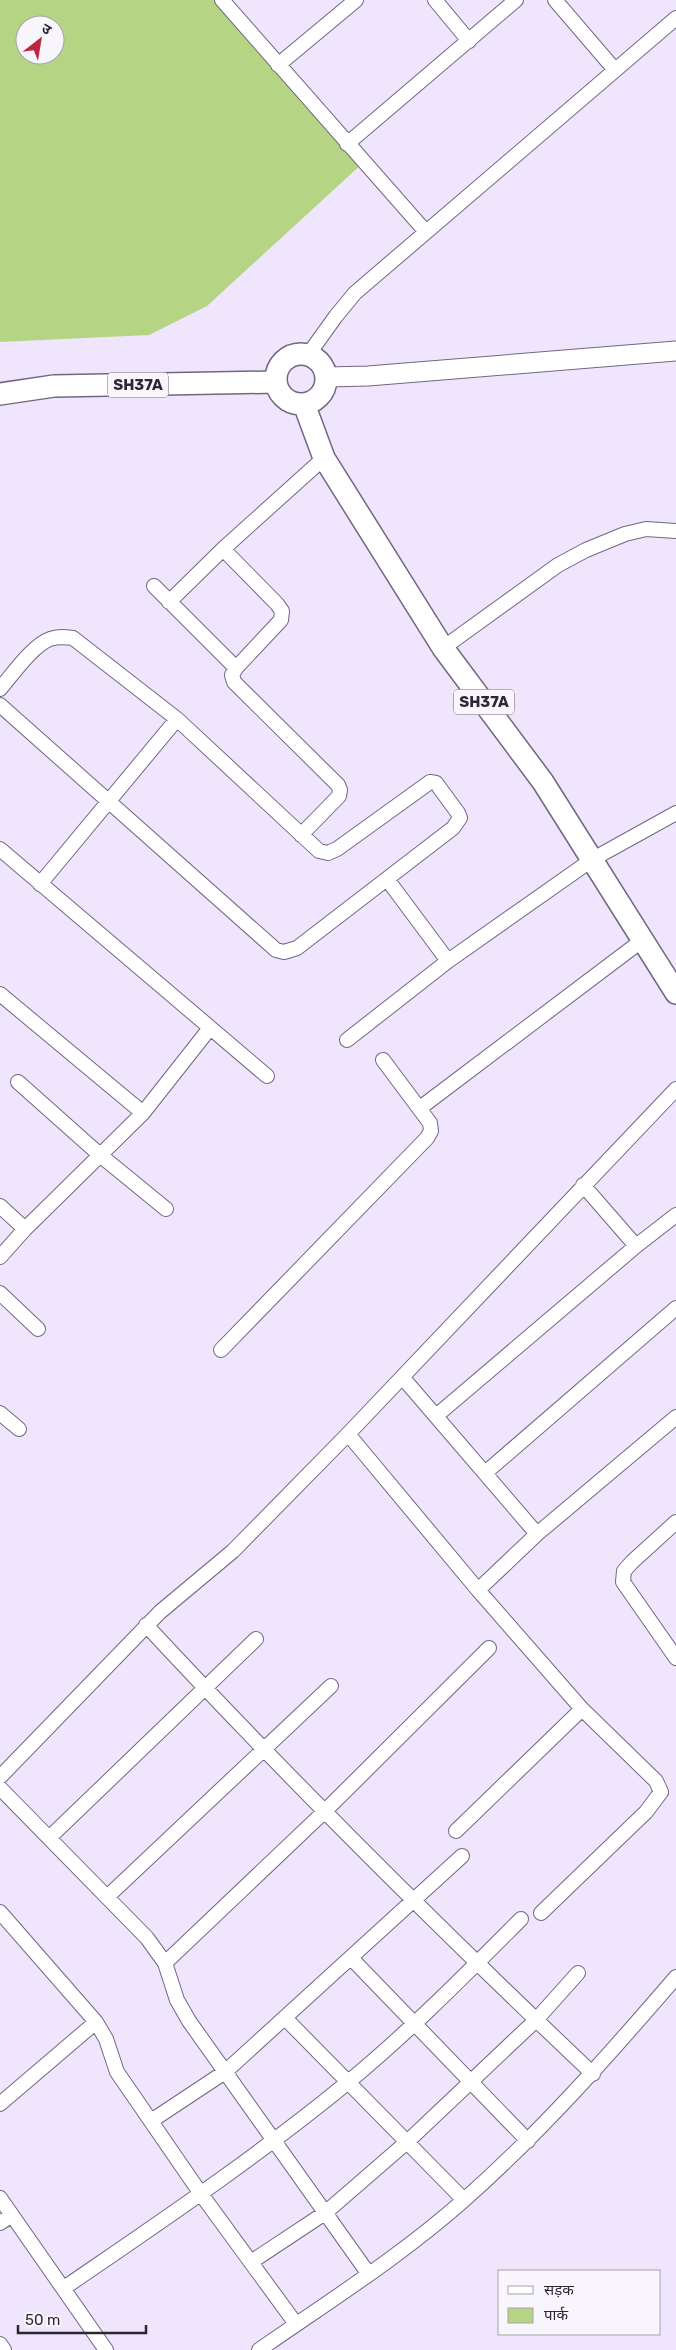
<svg xmlns="http://www.w3.org/2000/svg" width="676" height="2350" font-family="Rubik,'Noto Sans Devanagari',sans-serif">
	<style>
		.green { fill: #b5d584; fill-rule: evenodd }
		.lines { fill: none; stroke-linecap: round; stroke-linejoin: round }
		.minor-casing { stroke: #726780; stroke-width: 16 }
		.secondary-casing { stroke: #726780; stroke-width: 21 }
		.primary-casing { stroke: #726780; stroke-width: 24 }
		.minor { stroke: #fff; stroke-width: 14 }
		.secondary { stroke: #fff; stroke-width: 19 }
		.primary { stroke: #fff; stroke-width: 21 }
		.labels { text-anchor: middle; dominant-baseline: central; stroke-width: 4; stroke-linejoin: round; paint-order: stroke }
		.shield { fill: #f8f6fc; stroke: #69656f; stroke-width: 1 }
		.shield-label { font-size: 15px; font-weight: bold; fill: #2c2732 }
	</style>
	<rect width="100%" height="100%" fill="#efe5fc"/>
	<!-- green -->
	<path class="green" d="M0,0H223L364,162L207,306L149,335L0,342ZM25,25H55V55H25Z"/>
	<g class="lines">
		<defs>
			<path id="minor" d="M222,0L426,232
				M435,0L469,41
				M555,0L615,70
				M278,65L356,0
				M347,144L516,0
				M308,355L336,316L355,293L676,18
				M223,549L277,604L282,611L281,620L236,668L232,675L234,682L338,785L340,790L339,796L301,835
				M154,586L236,668
				M169,602L223,549L324,458
				M443,648L558,565L586,550L625,534L646,529L676,531
				M0,689C12,675 33,645 50,639C58,636 65,637 73,638L177,719L319,851L328,853L337,849L430,782L436,783L458,813L460,818L453,828L297,948L284,952L276,950L0,705
				M0,849L267,1076
				M387,879L448,961
				M40,884L177,719
				M0,994L143,1113
				M347,1040L448,961L593,859L676,813
				M18,1082L100,1155L166,1209
				M420,1108L644,939
				M583,1185L636,1246
				M0,1206L25,1229
				M0,1257L25,1229L143,1113L210,1028
				M0,1293L38,1329
				M221,1350L427,1138L431,1131L430,1123L383,1060
				M403,1378L537,1534
				M0,1413L19,1429
				M436,1416L636,1246L676,1215
				M348,1434L478,1590L582,1709L656,1781L661,1792L646,1812L541,1913
				M485,1473L676,1308
				M676,1522L632,1562L624,1571L623,1582L676,1658
				M478,1590L537,1534L676,1417
				M146,1625C290,1780 440,1929 593,2074
				M0,1777L160,1612L233,1551L348,1434L676,1089
				M0,1788L147,1938L165,1963L177,2000L189,2021L368,2273
				M456,1831L582,1709
				M49,1838L256,1639
				M107,1897L331,1686
				M0,1912L96,2022L106,2039L117,2072L201,2194L296,2324
				M351,1958L528,2141
				M165,1963L325,1811L489,1648
				M285,2018L464,2200
				M0,2104L96,2022
				M151,2121L225,2072L462,1856
				M0,2198L106,2350
				M0,2223L12,2215
				M251,2262L325,2213L407,2142L536,2020L578,1973
				M64,2288C160,2222 257,2157 347,2083C408,2033 465,1975 521,1919
				M0,2344L4,2350
				M259,2350C328,2302 401,2256 464,2200C542,2131 608,2056 676,1977"/>
			<path id="secondary" d="M327,377L368,376L676,351"/>
			<path id="primary" d="M276 379a25 25 0 1 1 50 0a25 25 0 1 1-50 0Z
				M0,394L54,386L276,382
				M304,404L324,458L443,648L543,782L676,993"/>
		</defs>
		<!-- minor casing -->
		<use href="#minor" class="minor-casing"/>
		<!-- secondary casing -->
		<use href="#secondary" class="secondary-casing"/>
		<!-- primary casing -->
		<use href="#primary" class="primary-casing"/>
		<!-- minor -->
		<use href="#minor" class="minor"/>
		<!-- secondary -->
		<use href="#secondary" class="secondary"/>
		<!-- primary -->
		<use href="#primary" class="primary"/>
	</g>
	<g class="labels">
		<!-- shield labels -->
		<g class="shield">
			<rect x="108" y="372.5" width="60" height="25" rx="4"/>
			<rect x="454" y="689.5" width="60" height="25" rx="4"/>
		</g>
		<g class="shield-label">
			<text x="138" y="385">SH37A</text>
			<text x="484" y="702">SH37A</text>
		</g>
	</g>
	<!-- legend -->
	<rect x="498" y="2270" width="162" height="65" fill="#f8f6fc" stroke="#a6a3ab"/>
	<rect x="508" y="2286" width="25" height="8" fill="#ffffff" stroke="#a6a3ab"/>
	<text x="544" y="2295" font-size="15" fill="#2c2732">सड़क</text>
	<rect x="508" y="2308" width="25" height="15" fill="#b5d584" stroke="#a6a3ab"/>
	<text x="544" y="2320" font-size="15" fill="#2c2732">पार्क</text>
	<!-- north arrow -->
	<g transform="translate(40 40) rotate(31)"><circle r="24" fill="#f8f6fc" stroke="#a6a3ab"/>
	<path d="M0-4L9 19L0 12L-9 19Z" fill="#bb2941"/>
	<text y="-8" font-size="14" font-weight="bold" text-anchor="middle" fill="#2c2732">उ</text>
	</g>
	<!-- scale -->
	<path d="M18 2325v8h128v-8" fill="none" stroke="#2c2732" stroke-width="2.5"/>
	<text x="25" y="2325" font-size="15" fill="#2c2732" stroke="#f8f6fc" stroke-width="4" paint-order="stroke">50 m</text>
</svg>
